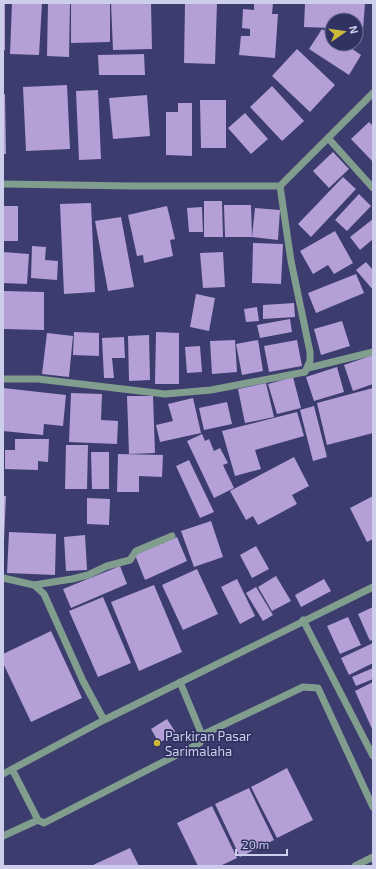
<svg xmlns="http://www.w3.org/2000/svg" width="376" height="869" font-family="'Exo 2',sans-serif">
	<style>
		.building { fill: #b49fd7 }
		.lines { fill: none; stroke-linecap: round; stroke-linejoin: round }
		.minor { stroke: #819d8e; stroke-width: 7 }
		.poi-dot { fill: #cbba39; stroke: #323262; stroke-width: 1.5 }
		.labels { text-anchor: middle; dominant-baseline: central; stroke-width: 4; stroke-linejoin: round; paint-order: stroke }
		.poi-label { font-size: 13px; fill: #ccceec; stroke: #323262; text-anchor: start }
	</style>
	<rect width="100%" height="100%" fill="#3c3d6e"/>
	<!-- building -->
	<path class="building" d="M3,3H5V50L3,51Z
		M12,3H42L39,55L10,54Z
		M48,3H70L69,57L47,56Z
		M71,3H110V42L71,43Z
		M111,3H151L152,49L113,50Z
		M185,3H217L215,64L184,63Z
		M254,3H273L272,14H278L275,58L239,55L241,36H250V29L242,28L243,9L254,10Z
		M305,3H365L363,30L356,29V20H332V28L304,27Z
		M322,29L332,36V44H345L361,55L349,75L309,49Z
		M297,49L335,85L310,112L272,76Z
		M144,54L145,75H99L98,55Z
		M67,85L70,149L26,151L23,87Z
		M272,86L304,121L282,141L250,107Z
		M98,90L101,159L79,160L76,91Z
		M3,94H5L6,154H3Z
		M147,95L150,136L113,139L109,98Z
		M200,100H226V148H201Z
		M178,103H192V156L166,155V112H178Z
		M245,113L268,139L251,154L228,128Z
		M369,122L373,126V162L351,139Z
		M333,152L349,169L329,188L313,171Z
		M343,177L356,189L311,237L298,224Z
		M359,194L371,206L347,231L335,220Z
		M204,201H222L223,237H204Z
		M91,203L95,292L64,294L60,204Z
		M224,205H251L252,237H225Z
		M3,206H18V241H3Z
		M167,206L175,239L170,240L173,256L144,263L143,255L137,256L128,215Z
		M202,207L203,232H189L187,208Z
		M255,208L280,210L278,240L252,237Z
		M121,217L134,287L108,291L95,221Z
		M373,219V239L360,250L350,237Z
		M335,231L353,263L334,274L328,265L313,274L300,251Z
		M253,243L283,244L281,284L252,283Z
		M32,246L46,247L45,260L58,261L57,280L31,278Z
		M3,252L29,254L27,284L3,283Z
		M223,252L225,287L203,288L200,253Z
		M366,262L373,270V290L356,270Z
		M356,274L364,293L316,313L308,293Z
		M3,291L44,292V330L3,329Z
		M196,294L215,298L209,331L190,327Z
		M294,303L295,317L263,319V305Z
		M257,307L259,321L246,322L244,309Z
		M290,319L292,332L260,338L257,325Z
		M342,321L350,346L321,355L314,329Z
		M74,332L99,333V356L73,355Z
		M156,332L179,333V384H155Z
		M47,333L73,336L69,377L42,374Z
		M149,335L150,380L129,381L128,336Z
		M124,337L125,358H112L114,378H104L102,338Z
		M235,340L237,372L212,374L210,341Z
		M258,340L263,371L242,375L236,344Z
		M297,340L302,366L269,372L264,346Z
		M200,346L202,372L187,373L185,347Z
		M373,355V384L353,391L344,365Z
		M337,367L344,392L314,401L306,377Z
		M293,377L301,408L277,414L268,384Z
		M266,383L274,417L245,423L238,389Z
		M3,388L66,395L63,426L44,424L43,435L3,431Z
		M373,388V433L327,445L317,403Z
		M71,393L102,394L101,420L118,421L117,444L69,442Z
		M127,396H153L155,453L129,454Z
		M193,398L201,433L160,442L156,425L173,421L168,404Z
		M227,402L232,424L204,430L199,408Z
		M314,406L327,457L313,461L300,410Z
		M297,412L304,436L255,450L261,469L235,476L222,431Z
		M202,434L205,441L209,439L214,451L220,448L228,463L223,465L234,488L214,498L187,441Z
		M15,439H49L48,462L38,461V470L5,469V450H15Z
		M66,445H88L87,489H65Z
		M91,452H109V489H92Z
		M118,454L163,455L162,477L139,476V492H117Z
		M294,457L309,486L292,495L297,504L258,525L253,516L246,520L230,491Z
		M189,460L214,512L200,518L176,466Z
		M3,496H6L4,541H3Z
		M373,496V539L367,542L350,508Z
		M87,498L110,499L109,525L87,524Z
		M211,521L223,557L194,567L181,531Z
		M9,532L56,534L55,575L7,573Z
		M85,535L87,570L66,571L64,537Z
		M177,537L187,561L145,580L135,555Z
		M256,546L269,569L252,578L240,555Z
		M120,566L127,584L71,608L63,589Z
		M197,569L218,614L183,630L162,585Z
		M276,576L291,601L272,611L258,587Z
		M237,579L255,616L240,624L221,587Z
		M324,579L331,591L301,607L295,595Z
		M154,585L182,652L139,671L111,602Z
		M256,587L273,615L263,621L246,593Z
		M103,597L131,663L98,677L69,611Z
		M373,607V639L370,641L358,614Z
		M348,617L361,645L340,654L327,626Z
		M51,631L82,698L31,722L3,663V654Z
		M373,643V663L349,675L341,658Z
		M373,668V679L356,686L352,677Z
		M373,682V731L355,691Z
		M167,719L176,733L159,743L151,729Z
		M287,768L313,820L277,838L251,787Z
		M249,788L274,840L240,857L215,804Z
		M212,806L237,858L220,866H198L177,823Z
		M130,848L139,866H94L93,865Z"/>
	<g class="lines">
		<!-- minor -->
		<path class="minor" d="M328,138L373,188
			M3,184L133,186H280L373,93
			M308,368L373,352
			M3,379H38L165,394L211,390L305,372L310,361V352L291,261L280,186
			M3,578L34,585L44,594L83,681L104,720
			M34,585L72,579L88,575L107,566L130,560L136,551L172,536
			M303,620L373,756
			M202,735L303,687L318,688L373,807
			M12,769L38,820L44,823L200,743L202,735L180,682
			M3,774L104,720L373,587
			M3,836L38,820
			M355,866L373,857"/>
	</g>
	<!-- markers -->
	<circle class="poi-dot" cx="157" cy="743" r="4"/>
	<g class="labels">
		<!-- poi labels -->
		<g class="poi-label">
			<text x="165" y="736">Parkiran Pasar<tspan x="165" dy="15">Sarimalaha</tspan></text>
		</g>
	</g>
	<!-- border -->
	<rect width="376" height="869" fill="none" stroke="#ccceec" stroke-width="8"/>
	<!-- north arrow -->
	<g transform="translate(344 32) rotate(77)"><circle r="19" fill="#323262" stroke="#707099"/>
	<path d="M0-3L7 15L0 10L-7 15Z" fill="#cbba39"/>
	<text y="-6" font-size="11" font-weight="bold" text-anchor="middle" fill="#ccceec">N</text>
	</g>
	<!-- scale -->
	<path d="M236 849v6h51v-6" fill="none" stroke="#ccceec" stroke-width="2"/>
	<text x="242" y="849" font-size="12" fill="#ccceec" stroke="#323262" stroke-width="3" paint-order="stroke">20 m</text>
</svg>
